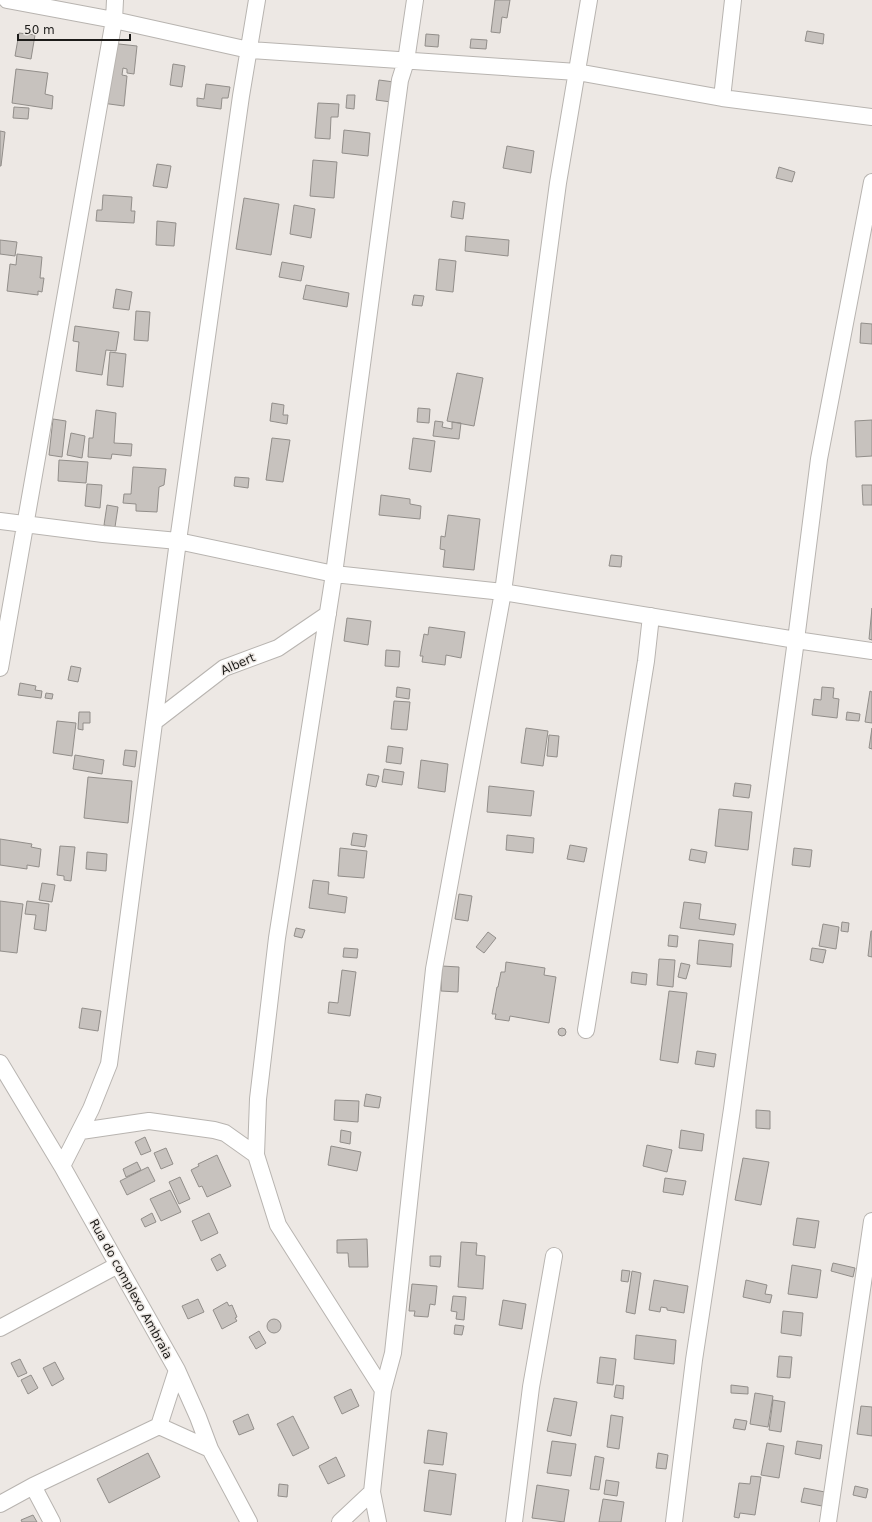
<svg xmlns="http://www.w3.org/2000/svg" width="872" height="1522" font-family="'DejaVu Sans',sans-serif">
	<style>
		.building { fill: #c7c2be; stroke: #928e8a }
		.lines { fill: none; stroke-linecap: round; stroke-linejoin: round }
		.minor-casing { stroke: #b8b4b0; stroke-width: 18 }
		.minor { stroke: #fff; stroke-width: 16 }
		.labels { text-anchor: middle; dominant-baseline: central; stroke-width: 3; stroke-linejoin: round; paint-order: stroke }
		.street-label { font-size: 12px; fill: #1c1b19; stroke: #ede8e4 }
	</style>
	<rect width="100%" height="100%" fill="#ede8e4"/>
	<!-- building -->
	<path class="building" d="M495,0H510L507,18L502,17L500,33L491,32Z
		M807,31L824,34L823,44L805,41Z
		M19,33L35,35L31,59L15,56Z
		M426,34L439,35L438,47L425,46Z
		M471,39L487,40L486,49L470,48Z
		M110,43L137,46L134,74L127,73V69L123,68L122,75L127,76L124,106L102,103Z
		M173,64L185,66L182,87L170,85Z
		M16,69L48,73L45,94L53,96L52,109L12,103Z
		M379,80L394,82L391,102L376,100Z
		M206,84L230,87L228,98H222L221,109L197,106V98L204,99Z
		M347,95H355L354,109L346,108Z
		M318,103L339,104L338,117H331L330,139L315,138Z
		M14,107L29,108L28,119L13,118Z
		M344,130L370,133L368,156L342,153Z
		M0,131L5,132L1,166H0Z
		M507,146L534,151L531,173L503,168Z
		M313,160L337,162L334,198L310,196Z
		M157,164L171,166L167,188L153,186Z
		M779,167L795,172L792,182L776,178Z
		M103,195L132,197L131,211H135L134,223L96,221L97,210H102Z
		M244,198L279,204L271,255L236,249Z
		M453,201L465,203L463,219L451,217Z
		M294,205L315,209L311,238L290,234Z
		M157,221L176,223L174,246L156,245Z
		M466,236L509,240L508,256L465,251Z
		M0,240L17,242L15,256L0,254Z
		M17,254L42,257L40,278H44L42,292L38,291V295L7,291L10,264L16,265Z
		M439,259L456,261L453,292L436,290Z
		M282,262L304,266L301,281L279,277Z
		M306,285L349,293L347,307L303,299Z
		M116,289L132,292L129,310L113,308Z
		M414,295L424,296L422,306L412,305Z
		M136,311L150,312L148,341L134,340Z
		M861,323L872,324V344L860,343Z
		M75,326L119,332L116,351L106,350L102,375L76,371L79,342L73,341Z
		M110,352L126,354L123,387L107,385Z
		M457,373L483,378L474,426L447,421Z
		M272,403L284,405L283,415H288L287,424L270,421Z
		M418,408L430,409L429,423L417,422Z
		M96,410L116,413L114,443L132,444L131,456L112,454L111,459L88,457L89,438H93Z
		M53,419L66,421L62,457L49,455Z
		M872,420V456L856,457L855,421Z
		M435,421L443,422L442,427L452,429V422L461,423L459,439L433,436Z
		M71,433L85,436L82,458L67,455Z
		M272,438L290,440L283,482L266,480Z
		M413,438L435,441L431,472L409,469Z
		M59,460L88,462L86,483L58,481Z
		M133,467L166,469L164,485L159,487L157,512L136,511V504L123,503L124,494H131Z
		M235,477L249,478L248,488L234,486Z
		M87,484L102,485L100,508L85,506Z
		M862,485H872V505H863Z
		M381,495L410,499V504L421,506L420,519L379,515Z
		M107,505L118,507L115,527L104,525Z
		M448,515L480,519L474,570L443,567L445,550L440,549L441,536L445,537Z
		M611,555L622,556L621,567L609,566Z
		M872,608V640L869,639Z
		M347,618L371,621L368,645L344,641Z
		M429,627L465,632L461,658L446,655L445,665L422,662L423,656H420L424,634L428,635Z
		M386,650L400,651L399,667L385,666Z
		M71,666L81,668L78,682L68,680Z
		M20,683L36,686L35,690L42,691L41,698L18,695Z
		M397,687L410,689L409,699L396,697Z
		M822,687L834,688L833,698L839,699L837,718L812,715L814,699L821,700Z
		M870,691L872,692V723L865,722Z
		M46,693L53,694L52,699L45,698Z
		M394,701L410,702L407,730L391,729Z
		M79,712H90V723H83V730L78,729Z
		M847,712L860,714L859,721L846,720Z
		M57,721L76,723L72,756L53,753Z
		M526,728L548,731L543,766L521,763Z
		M872,728V749L869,748Z
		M549,735L559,736L557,757L547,756Z
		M388,746L403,748L401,764L386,762Z
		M125,750L137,751L135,767L123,765Z
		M75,755L104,760L102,774L73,769Z
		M421,760L448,764L445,792L418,788Z
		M384,769L404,772L402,785L382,782Z
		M368,774L379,776L376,787L366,785Z
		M88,777L132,781L128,823L84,818Z
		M735,783L751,785L749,798L733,796Z
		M489,786L534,791L531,816L487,812Z
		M719,809L752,812L748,850L715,846Z
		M353,833L367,835L365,847L351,845Z
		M507,835L534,838L533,853L506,850Z
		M0,839L32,844L31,847L41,849L39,867L27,865V869L0,865Z
		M570,845L587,848L584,862L567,859Z
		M60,846L75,847L71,881L64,880V876L57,875Z
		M340,848L367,851L364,878L338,876Z
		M794,848L812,850L810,867L792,865Z
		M691,849L707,852L705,863L689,860Z
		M87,852L107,854L106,871L86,869Z
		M313,880L329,882L328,894L347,897L345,913L309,908Z
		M42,883L55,885L52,902L39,900Z
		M459,894L472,896L468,921L455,919Z
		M0,901L23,904L17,953L0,951Z
		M27,901L49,904L46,931L34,929L36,915L25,914Z
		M684,902L701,904L699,919L736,924L734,935L680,928Z
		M842,922L849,923L848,932L841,931Z
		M823,924L839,927L836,949L819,946Z
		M296,928L305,930L302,938L294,936Z
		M871,931H872V957L868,956Z
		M488,932L496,938L484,953L476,947Z
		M669,935L678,936L677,947L668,946Z
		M699,940L733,944L731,967L697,964Z
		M344,948L358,949L357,958L343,957Z
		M812,948L826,950L823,963L810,960Z
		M659,959L675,960L673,987L657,985Z
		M506,962L545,968L544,975L556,977L549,1023L510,1016L509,1021L495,1019L496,1014H492L497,987H498L501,972H505Z
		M681,963L690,965L686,979L678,977Z
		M442,966L459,967L458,992L441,991Z
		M342,970L356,972L350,1016L328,1013L329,1002L338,1003Z
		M632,972L647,974L646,985L631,983Z
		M669,991L687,993L678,1063L660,1060Z
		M82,1008L101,1011L98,1031L79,1028Z
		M558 1032a4 4 0 1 1 8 0a4 4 0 1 1-8 0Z
		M697,1051L716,1054L714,1067L695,1064Z
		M366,1094L381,1097L379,1108L364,1106Z
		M335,1100L359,1101L358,1122L334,1120Z
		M756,1110L770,1111V1129L756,1128Z
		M341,1130L351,1132L350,1144L340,1142Z
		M681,1130L704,1134L702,1151L679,1148Z
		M145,1137L151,1151L141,1155L135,1142Z
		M647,1145L672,1150L667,1172L643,1166Z
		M331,1146L361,1152L357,1171L328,1165Z
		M166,1148L173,1164L161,1169L154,1153Z
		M217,1155L231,1186L207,1197L202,1186L199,1187L191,1170L199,1166L198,1164Z
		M743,1158L769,1162L761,1205L735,1200Z
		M137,1162L141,1170L126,1177L123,1169Z
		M148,1167L155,1181L127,1195L120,1181Z
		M180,1177L190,1199L179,1204L169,1182Z
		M665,1178L686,1181L683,1195L663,1192Z
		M170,1190L181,1212L161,1221L150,1199Z
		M152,1213L156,1222L145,1227L141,1219Z
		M209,1213L218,1233L201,1241L192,1221Z
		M797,1218L819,1221L815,1248L793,1245Z
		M367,1239L368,1267H349L348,1253H337V1240Z
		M461,1242L477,1243L476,1255L485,1256L483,1289L458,1287Z
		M220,1254L226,1266L217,1271L211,1259Z
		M430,1256H441L440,1267L430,1266Z
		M833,1263L855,1268L853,1277L831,1271Z
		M792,1265L821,1270L817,1298L788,1294Z
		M622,1270L630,1271L628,1282L621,1281Z
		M632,1271L641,1273L635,1314L626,1312Z
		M654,1280L688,1286L684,1313L667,1310V1308L661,1307L660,1312L649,1310Z
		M746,1280L767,1285L765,1294L772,1295L770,1303L743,1297Z
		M412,1284L437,1286L435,1305L430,1304L428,1317L414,1316L415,1311H409Z
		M453,1296L466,1297L464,1320L456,1319L457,1312L451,1311Z
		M198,1299L204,1312L188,1319L182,1306Z
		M503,1300L526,1304L522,1329L499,1325Z
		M227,1302L229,1306L232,1305L237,1317L235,1318L237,1321L222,1329L213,1310Z
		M783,1311L803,1313L801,1336L781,1333Z
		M267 1326a7 7 0 1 1 14 0a7 7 0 1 1-14 0Z
		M455,1325L464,1326L462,1335L454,1334Z
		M259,1331L266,1343L256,1349L249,1337Z
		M636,1335L676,1340L674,1364L634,1359Z
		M779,1356L792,1357L790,1378L777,1377Z
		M600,1357L616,1359L613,1385L597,1383Z
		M20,1359L27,1373L18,1377L11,1363Z
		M55,1362L64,1379L52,1386L43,1368Z
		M31,1375L38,1388L28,1394L21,1380Z
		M616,1385L624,1386L623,1399L614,1397Z
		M731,1385L748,1387V1394L731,1393Z
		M351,1389L359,1406L342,1414L334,1397Z
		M755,1393L773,1396L768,1427L750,1424Z
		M554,1398L577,1402L571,1436L547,1431Z
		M773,1400L785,1402L781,1432L769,1430Z
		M861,1406L872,1407V1436L857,1434Z
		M248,1414L254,1429L239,1435L233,1421Z
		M611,1415L623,1417L619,1449L607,1447Z
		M293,1416L309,1448L293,1456L277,1424Z
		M735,1419L747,1421L745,1430L733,1428Z
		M428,1430L447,1433L443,1465L424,1463Z
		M552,1441L576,1444L571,1476L547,1473Z
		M797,1441L822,1445L820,1459L795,1454Z
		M767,1443L784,1446L779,1478L761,1475Z
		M148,1453L160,1477L109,1503L97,1479Z
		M658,1453L668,1455L666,1469L656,1468Z
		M595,1456L604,1458L599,1490L590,1489Z
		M336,1457L345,1476L328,1484L319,1466Z
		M429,1470L456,1474L451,1515L424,1511Z
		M751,1476L761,1477L755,1515L740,1513L739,1518L734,1517L739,1483L750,1484Z
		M606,1480L619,1482L617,1496L604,1494Z
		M279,1484L288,1485L287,1497L278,1496Z
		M537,1485L569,1490L564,1522L532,1518Z
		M855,1486L868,1489L866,1498L853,1495Z
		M804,1488L825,1492L822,1506L801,1502Z
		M603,1499L624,1502L621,1522H599Z
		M33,1515L37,1522H22L21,1520Z"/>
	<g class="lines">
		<defs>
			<path id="minor" d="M7,0L114,20L249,50L577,72L722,98L872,117
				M722,98L733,0
				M0,521L103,534L178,541L334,574L503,592L796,640L872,651
				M0,668L114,20L115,0
				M154,722L224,668L278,648L328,614
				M586,1030L646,661L651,616
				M0,1063L62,1166L177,1370L198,1417L210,1449L249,1522
				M81,1131L149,1121L214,1130L225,1133L256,1155
				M62,1166L91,1109L109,1064L178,541L241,96L257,0
				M0,1328L118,1265
				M383,1390L278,1225L256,1155L258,1099L277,938L334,574L400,80L406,61L415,0
				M159,1426L210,1449
				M33,1486L52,1522
				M0,1504L33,1486L159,1426L177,1370
				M340,1522L372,1492
				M378,1522L372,1492L383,1390L393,1353L434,969L503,592L558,183L589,0
				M514,1522L531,1387L554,1256
				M674,1522L694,1360L732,1109L796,640L819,459L872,182
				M828,1522L872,1221"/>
		</defs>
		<!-- minor casing -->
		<use href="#minor" class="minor-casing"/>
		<!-- minor -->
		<use href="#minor" class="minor"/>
	</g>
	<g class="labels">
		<!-- street labels -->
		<g class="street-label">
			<text transform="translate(238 664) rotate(-24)">Albert</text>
			<text transform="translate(131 1289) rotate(61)">Rua do complexo Ambraia</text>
		</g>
	</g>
	<!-- scale -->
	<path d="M18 34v6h112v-6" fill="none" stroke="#1c1b19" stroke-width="2"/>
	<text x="24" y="34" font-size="12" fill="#1c1b19" stroke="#ede8e4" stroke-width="3" paint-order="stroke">50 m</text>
</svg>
